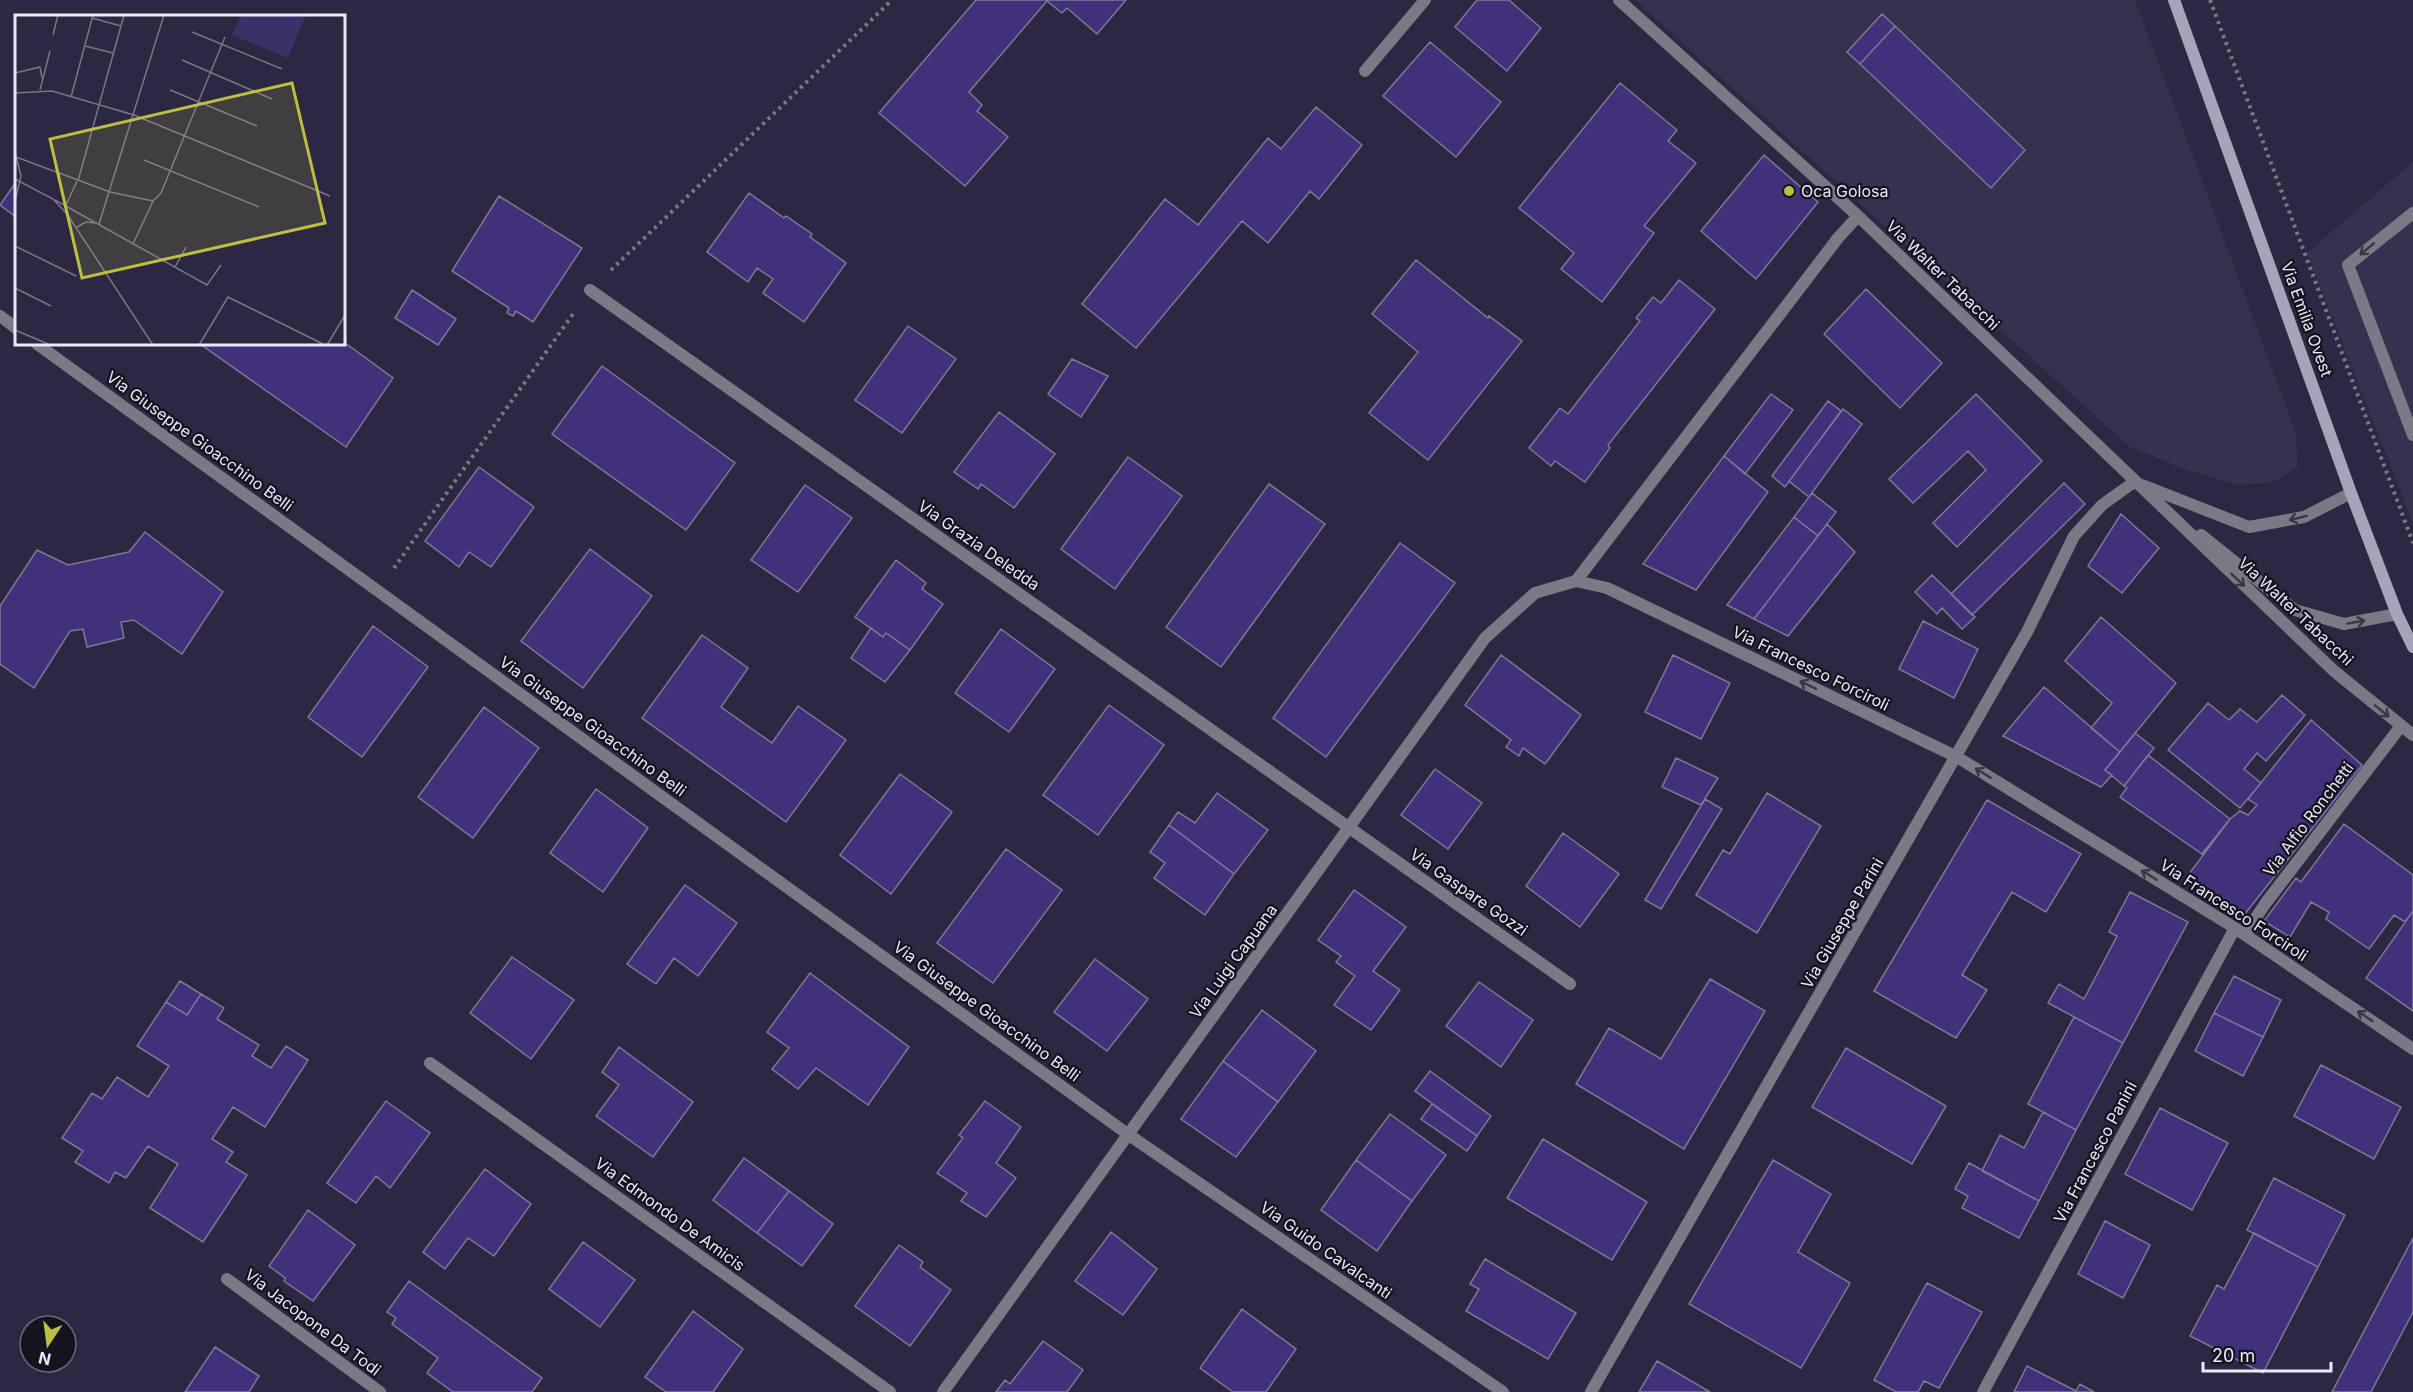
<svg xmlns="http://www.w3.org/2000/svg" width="2413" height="1392" font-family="Inter,sans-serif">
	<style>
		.built { fill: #36314f }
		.building { fill: #42307b; stroke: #7c7997; stroke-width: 1.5 }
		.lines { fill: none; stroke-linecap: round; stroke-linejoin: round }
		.path { stroke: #7a778d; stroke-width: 4; stroke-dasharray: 3 4.5; stroke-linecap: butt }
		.service { stroke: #7a7986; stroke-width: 12 }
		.minor { stroke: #7a7986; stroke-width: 12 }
		.secondary { stroke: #a6a4b9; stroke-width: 12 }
		.oneway { stroke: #383742 }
		.poi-dot { fill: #bdbf43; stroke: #14131e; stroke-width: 2 }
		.labels { text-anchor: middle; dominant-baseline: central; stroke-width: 4.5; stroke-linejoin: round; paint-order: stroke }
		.poi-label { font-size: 16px; fill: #eae9fa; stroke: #14131e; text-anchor: start }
		.street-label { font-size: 16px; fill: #eae9fa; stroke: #14131e }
		.inset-road { fill: none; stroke: #78758b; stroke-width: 1.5 }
		.view { fill: #bdbf43; fill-opacity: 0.15; stroke: #bdbf43; stroke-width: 3 }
		.inset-edge { fill: none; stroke: #eae9fa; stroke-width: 3 }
	</style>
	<rect width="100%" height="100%" fill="#2c2841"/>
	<!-- built -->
	<path class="built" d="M1635,0H2135L2296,433L2298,467L2273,482L2238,485L2184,469L2130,447Z
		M2413,162V523L2307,253Z"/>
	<!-- building -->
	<path class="building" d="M976,0H1126L1097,34L1067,8L1062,13L1047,1L969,92L982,105L977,111L1008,137L965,186L879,113Z
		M1477,0H1509L1541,28L1507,71L1455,27Z
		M1882,14L1895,26L1860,64L1847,52Z
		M1895,26L2025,150L1991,188L1860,64Z
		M1430,42L1501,102L1456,157L1383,96Z
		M1620,83L1677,130L1668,141L1696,163L1644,226L1654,233L1602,302L1561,269L1574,253L1519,208Z
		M1316,107L1362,145L1319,199L1310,191L1268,243L1242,221L1136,348L1082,304L1165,199L1198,225L1268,138L1281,149Z
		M1764,155L1818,202L1756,279L1701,231Z
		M16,182V217L0,205Z
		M749,193L784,218L786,216L812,234L810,237L846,263L804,322L763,293L773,279L757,268L748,282L707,252Z
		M499,196L582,248L533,322L516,311L513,316L507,313L509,308L452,271Z
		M1416,260L1488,318L1489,316L1522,341L1428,460L1369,413L1418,352L1372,314Z
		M1679,280L1715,309L1608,445L1610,448L1585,482L1555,461L1551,466L1529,448L1560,408L1568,414L1640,321L1636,318L1653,297L1661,303Z
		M1866,289L1942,363L1900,408L1824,334Z
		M412,290L456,319L438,345L395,318Z
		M908,326L956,359L902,433L855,400Z
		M344,342L393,378L346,447L200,344Z
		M1072,359L1108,376L1081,417L1048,394Z
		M602,366L735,463L686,530L552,434Z
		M1771,394L1793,410L1745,474L1724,456Z
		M1976,394L2042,461L1957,547L1933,523L1986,470L1968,451L1913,503L1889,479Z
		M1828,401L1841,411L1785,487L1772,476Z
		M1843,409L1862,424L1809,497L1789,481Z
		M999,412L1055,454L1014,508L981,484L978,489L954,472Z
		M1724,456L1768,492L1696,590L1643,564Z
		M1128,457L1182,496L1115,589L1061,549Z
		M479,467L534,507L491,567L469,552L459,567L425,541Z
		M2064,483L2085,504L1972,615L1951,594Z
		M1269,484L1325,524L1221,667L1166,627Z
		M805,485L852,518L798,592L751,560Z
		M1812,493L1836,512L1818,536L1794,517Z
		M2121,514L2159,548L2122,593L2088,566Z
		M1794,517L1818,536L1754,619L1727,605Z
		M1827,524L1855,552L1788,636L1754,619Z
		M145,532L223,592L182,654L134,620L121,622L124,638L87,647L83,629L70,631L34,688L0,664V606L37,550L68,565L129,552Z
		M1400,543L1455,583L1326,757L1273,718Z
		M590,549L652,596L583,688L521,641Z
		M896,560L926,583L922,589L943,604L910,650L886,633L883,637L855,617Z
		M1932,575L1975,617L1962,629L1942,608L1937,614L1915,592Z
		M2101,617L2176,683L2120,752L2091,728L2112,703L2065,661Z
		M1923,621L1978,649L1954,698L1899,669Z
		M373,626L428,667L362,757L308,717Z
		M871,628L883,637L886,633L910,650L885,682L851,658Z
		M1001,629L1055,669L1009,732L955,693Z
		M702,635L748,668L721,707L772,743L798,706L846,740L786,822L642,718Z
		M1501,655L1581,715L1545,764L1523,748L1519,756L1506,747L1511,740L1465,705Z
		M1673,655L1730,683L1701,739L1645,712Z
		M2044,687L2120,752L2105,770L2112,775L2101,787L2003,736Z
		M2282,695L2305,715L2266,761L2257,753L2244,769L2261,783L2240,808L2168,750L2208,703L2229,720L2240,709L2257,722Z
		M1109,705L1164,745L1098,835L1043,795Z
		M484,707L539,748L473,838L418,797Z
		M2311,720L2362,765L2241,919L2186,878L2230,819L2240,811L2248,815L2257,805L2248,799Z
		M2135,733L2154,748L2124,786L2105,770Z
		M2148,755L2230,819L2202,854L2120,797L2127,788L2124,786Z
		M1676,758L1718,778L1701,805L1662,787Z
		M1435,769L1482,803L1448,849L1401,815Z
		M900,774L952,812L891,894L840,855Z
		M596,789L648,828L603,892L550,853Z
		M1217,793L1268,830L1234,874L1169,825L1178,812L1195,823Z
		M1767,793L1821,826L1757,933L1696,895L1723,850L1730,854Z
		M1705,799L1722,809L1661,909L1645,900Z
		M1987,800L2081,854L2046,912L2012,892L1962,975L1987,990L1956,1038L1874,991Z
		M2344,824L2413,875V911L2405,922L2394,915L2369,949L2326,919L2329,912L2311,902L2290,937L2264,921L2296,878L2301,882Z
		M1169,825L1234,874L1205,915L1154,878L1165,863L1150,852Z
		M1563,833L1619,874L1580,927L1526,886Z
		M1006,849L1062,890L993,983L937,943Z
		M685,885L737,923L698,976L674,958L656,984L627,964Z
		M1354,890L1406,927L1373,971L1400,990L1371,1030L1334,1005L1355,976L1336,962L1341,956L1318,940Z
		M2130,892L2188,922L2123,1043L2048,1003L2059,984L2084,999L2117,936L2109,932Z
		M2413,911V1011L2366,978Z
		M512,957L574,1000L531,1059L470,1013Z
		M1095,959L1148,999L1107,1051L1054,1012Z
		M810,973L909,1047L868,1105L816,1068L798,1089L772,1069L789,1048L767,1032Z
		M2234,976L2281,1000L2263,1037L2214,1013Z
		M1710,979L1765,1011L1684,1149L1576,1084L1609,1028L1661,1059Z
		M180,981L201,994L187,1015L166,1002Z
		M1479,982L1533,1020L1501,1067L1446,1026Z
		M201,994L224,1008L217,1019L259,1045L252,1056L271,1068L286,1046L308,1060L265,1127L233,1107L212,1139L233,1152L226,1162L247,1175L203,1242L150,1208L178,1164L148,1146L126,1178L115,1172L109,1183L75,1162L83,1151L62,1138L92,1093L102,1099L117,1077L148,1097L169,1066L137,1046L166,1002L187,1015Z
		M1262,1010L1316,1051L1278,1102L1223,1061Z
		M2214,1013L2263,1037L2243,1076L2195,1051Z
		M2074,1017L2123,1043L2076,1130L2028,1104Z
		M619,1047L693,1102L653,1157L596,1116L619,1085L602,1072Z
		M1846,1048L1946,1106L1912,1164L1812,1107Z
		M1223,1061L1278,1102L1236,1157L1181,1119Z
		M2321,1065L2401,1107L2374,1159L2294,1116Z
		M1430,1071L1491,1116L1477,1136L1415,1091Z
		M386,1101L430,1133L390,1188L376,1176L356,1203L327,1183Z
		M985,1101L1021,1127L996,1163L1016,1178L986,1217L961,1201L967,1193L937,1173L963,1138L959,1135Z
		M1432,1104L1477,1136L1467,1151L1421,1119Z
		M2160,1108L2228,1143L2192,1210L2125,1174Z
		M2043,1112L2076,1130L2039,1201L1982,1171L2000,1135L2024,1148Z
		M1390,1114L1446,1155L1412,1201L1356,1160Z
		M1543,1139L1647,1202L1612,1260L1507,1198Z
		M744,1158L789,1191L757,1233L713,1200Z
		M1356,1160L1412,1201L1377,1251L1321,1210Z
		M1773,1160L1831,1194L1798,1252L1850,1283L1801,1368L1689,1304Z
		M1969,1163L2039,1201L2019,1238L1962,1208L1968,1196L1955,1189Z
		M485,1169L531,1204L494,1256L468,1238L445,1269L423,1252Z
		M2274,1178L2345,1215L2318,1267L2247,1230Z
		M789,1191L833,1224L802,1266L757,1233Z
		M308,1210L355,1245L313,1301L284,1281L285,1278L269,1266Z
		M2105,1221L2150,1245L2123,1298L2078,1274Z
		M1111,1232L1157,1269L1123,1315L1075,1281Z
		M2254,1233L2318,1267L2263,1373L2190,1336L2217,1285L2224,1289Z
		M2413,1238V1312L2371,1392H2332Z
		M583,1242L635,1280L600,1327L549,1289Z
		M899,1245L923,1262L920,1267L951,1290L910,1346L855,1306Z
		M1485,1259L1576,1313L1548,1359L1466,1311L1479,1289L1470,1284Z
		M409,1281L542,1378L532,1392H453L427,1373L438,1358L392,1324L396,1318L387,1312Z
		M1927,1283L1982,1312L1939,1388L1924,1381L1918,1392H1896L1874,1380Z
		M1242,1309L1296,1349L1266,1392H1233L1200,1368Z
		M693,1311L743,1349L713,1392H666L645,1377Z
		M1043,1341L1083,1370L1067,1392H996L1005,1380L1010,1384Z
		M215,1347L259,1376L249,1392H185Z
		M1657,1361L1710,1392H1639Z
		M2027,1366L2076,1391L2080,1384L2094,1392H2014Z"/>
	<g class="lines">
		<!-- path -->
		<path class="path" d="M2210,0L2413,543
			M611,270L892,0
			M394,568L575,311"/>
		<!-- service -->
		<path class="service" d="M2413,213L2348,265L2413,435"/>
		<!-- minor -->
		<path class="minor" d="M1619,0L1858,216L2334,671L2413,735
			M1365,71L1425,0
			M1858,216L1838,238L1576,581L1607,588L1957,757L2235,928L2413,1049
			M590,290L1570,984
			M0,316L16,328
			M37,344L1129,1135L1503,1392
			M2142,485L2249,527L2304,517L2351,493
			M2201,535L2295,610L2344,624L2397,614
			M2245,934L2265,904L2401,726
			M430,1063L890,1392
			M227,1279L380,1392
			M943,1392L1485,638L1535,593L1576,581
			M1591,1392L2027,632L2074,536L2102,505L2134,482
			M1983,1392L2235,928"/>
		<!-- secondary -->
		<path class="secondary" d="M2174,0L2351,493L2397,614L2413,647"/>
	</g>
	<!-- one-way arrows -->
	<defs><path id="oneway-shaft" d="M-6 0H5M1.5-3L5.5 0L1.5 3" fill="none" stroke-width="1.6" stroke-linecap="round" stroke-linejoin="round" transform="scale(1.5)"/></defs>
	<g class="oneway">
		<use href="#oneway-shaft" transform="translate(2367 249) rotate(141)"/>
		<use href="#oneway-shaft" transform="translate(2298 518) rotate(166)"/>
		<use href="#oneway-shaft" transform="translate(2238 580) rotate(43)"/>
		<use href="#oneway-shaft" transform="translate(2356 622) rotate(-10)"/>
		<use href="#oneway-shaft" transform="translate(1808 685) rotate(-154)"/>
		<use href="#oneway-shaft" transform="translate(2382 711) rotate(39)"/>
		<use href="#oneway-shaft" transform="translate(1983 773) rotate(-148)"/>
		<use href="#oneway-shaft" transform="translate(2149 875) rotate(-148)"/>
		<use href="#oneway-shaft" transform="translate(2365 1016) rotate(-146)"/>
	</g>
	<!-- markers -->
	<circle class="poi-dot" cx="1789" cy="191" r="6"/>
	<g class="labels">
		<!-- poi labels -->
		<g class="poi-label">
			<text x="1801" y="191">Oca Golosa</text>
		</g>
		<!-- street labels -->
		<g class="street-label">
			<text transform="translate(1943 275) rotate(44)">Via Walter Tabacchi</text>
			<text transform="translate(2307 319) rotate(70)">Via Emilia Ovest</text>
			<text transform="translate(200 441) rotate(36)">Via Giuseppe Gioacchino Belli</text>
			<text transform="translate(979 545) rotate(35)">Via Grazia Deledda</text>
			<text transform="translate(2296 611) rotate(43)">Via Walter Tabacchi</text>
			<text transform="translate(1811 668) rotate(26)">Via Francesco Forciroli</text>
			<text transform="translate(593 726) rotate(36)">Via Giuseppe Gioacchino Belli</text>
			<text transform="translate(2308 819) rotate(-53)">Via Alfio Ronchetti</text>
			<text transform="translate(1469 892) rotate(35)">Via Gaspare Gozzi</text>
			<text transform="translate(2234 910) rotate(33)">Via Francesco Forciroli</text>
			<text transform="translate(1842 923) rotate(-60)">Via Giuseppe Parini</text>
			<text transform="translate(1233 961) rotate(-54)">Via Luigi Capuana</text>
			<text transform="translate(987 1011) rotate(36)">Via Giuseppe Gioacchino Belli</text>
			<text transform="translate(2095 1152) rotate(-62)">Via Francesco Panini</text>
			<text transform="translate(670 1214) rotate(36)">Via Edmondo De Amicis</text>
			<text transform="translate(1326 1250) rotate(35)">Via Guido Cavalcanti</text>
			<text transform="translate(313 1322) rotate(37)">Via Jacopone Da Todi</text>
		</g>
	</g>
	<!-- overview -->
	<g transform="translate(15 15)">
		<rect width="330" height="330" fill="#2c2841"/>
		<path d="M226,0H291L273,43L217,20Z" fill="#3b3068"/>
		<path class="inset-road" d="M77,3L106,11M177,17L267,54M38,20L43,0M70,31L98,38M167,45L257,84M0,58L25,52L27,63M25,75L35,36M155,75L242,111M0,78L37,76L119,100L315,181M56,82L78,0M0,137L6,161L0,186M1,142L95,177L138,186L118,229M129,145L244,192M0,164L38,184L52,199L138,330M63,166L109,0M40,185L192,270L206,250M138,186L146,178L210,22M51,190L62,166M84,209L149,0M62,212L71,207L81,208M0,231L61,261M160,252L171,232M0,273L36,291M0,315L33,329M184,330L213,282L310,330M312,330L330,300"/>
		<path class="view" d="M277,68L310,208L67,263L35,124Z"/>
		<rect width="330" height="330" class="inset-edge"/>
	</g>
	<!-- north arrow -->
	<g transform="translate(48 1344) rotate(193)"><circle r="28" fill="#14131e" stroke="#6a6976" stroke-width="1.5"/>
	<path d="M0-4.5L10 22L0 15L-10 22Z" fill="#bdbf43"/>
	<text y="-9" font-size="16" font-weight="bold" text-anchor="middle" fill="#eae9fa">N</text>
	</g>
	<!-- scale -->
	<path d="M2203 1362v9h128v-9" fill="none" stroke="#eae9fa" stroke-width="3"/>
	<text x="2212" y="1362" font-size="18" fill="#eae9fa" stroke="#14131e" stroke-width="4.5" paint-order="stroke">20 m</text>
</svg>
